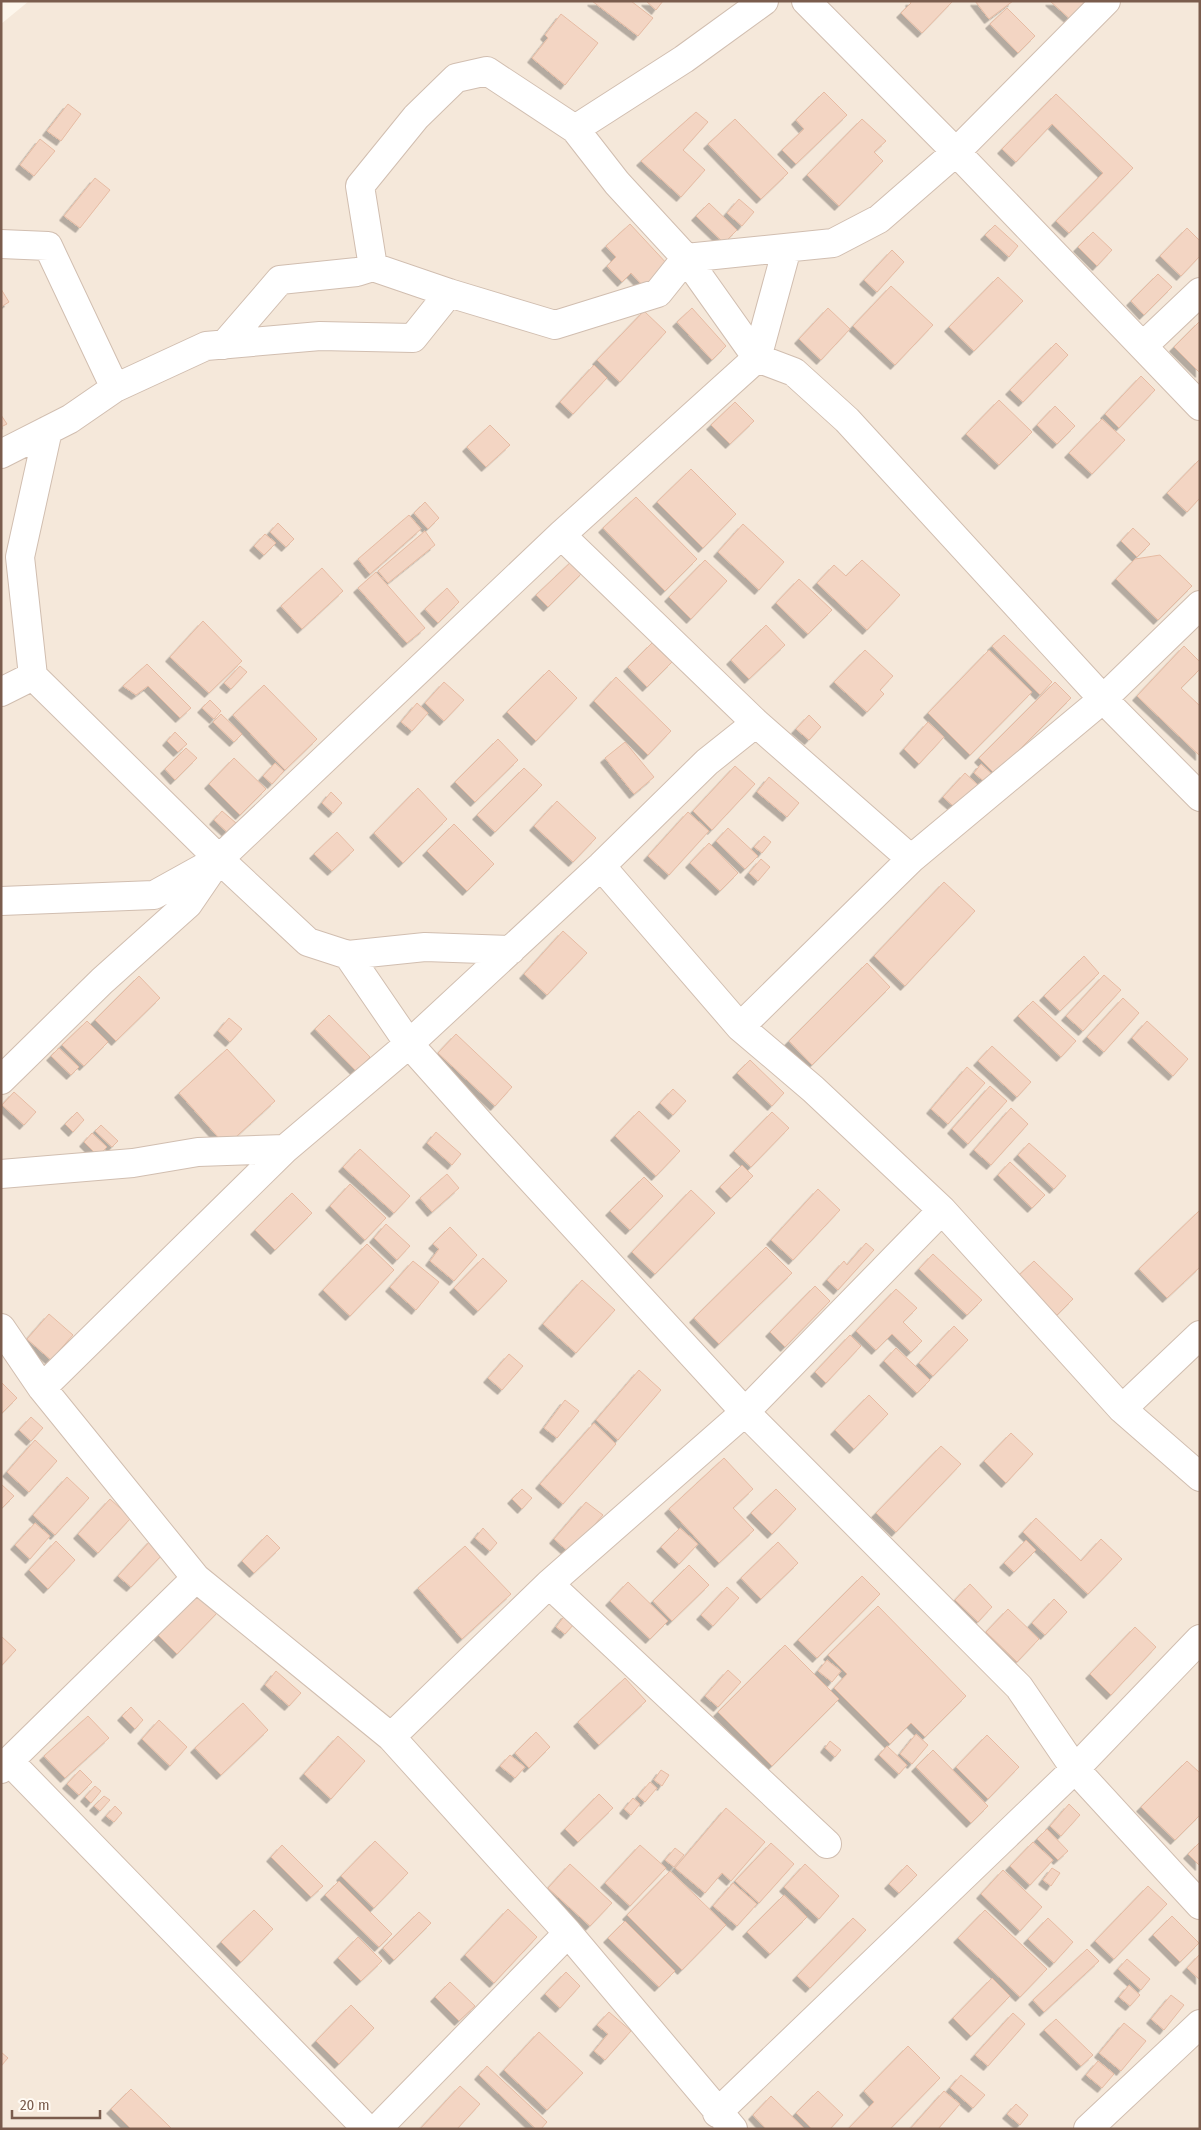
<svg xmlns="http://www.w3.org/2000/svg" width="1201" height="2130" font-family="'Fira Sans Condensed',sans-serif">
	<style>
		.residential { fill: #f5e8da }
		.building { fill: #f3d5c3; stroke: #e6bba3; filter: url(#shadow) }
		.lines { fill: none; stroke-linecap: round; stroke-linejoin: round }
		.minor-casing { stroke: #d1beb0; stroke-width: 30 }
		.tertiary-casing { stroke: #d1beb0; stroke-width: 30 }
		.minor { stroke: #fff; stroke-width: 28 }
		.tertiary { stroke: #fff; stroke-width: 28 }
	</style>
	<defs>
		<filter id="shadow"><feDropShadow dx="-4.5" dy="4.5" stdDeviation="0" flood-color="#0004"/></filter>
	</defs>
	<rect width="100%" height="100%" fill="#fdf6ec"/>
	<!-- residential -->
	<path class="residential" d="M29,1H1200V2129H1V24Z"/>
	<!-- building -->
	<path class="building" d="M592,1H631L653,18L638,36Z
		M646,1H663L656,10Z
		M910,1H953L922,33L901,13L911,3Z
		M975,1H1013L989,19Z
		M1050,1H1086L1070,19Z
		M1007,8L1035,36L1018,53L990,24Z
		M561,14L598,43L565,85L532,58L548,38L545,35Z
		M824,92L847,115L796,164L782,150L804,129L796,120Z
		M1056,94L1133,168L1069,233L1056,221L1103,173L1052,124L1016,162L1002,149Z
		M68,104L81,114L61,141L47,131Z
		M696,112L708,122L683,150L705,170L681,197L641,161Z
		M735,119L788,173L761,199L708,144Z
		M862,119L886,141L874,152L883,161L839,206L807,175Z
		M40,139L55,151L34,176L20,165Z
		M95,178L110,190L80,228L64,216Z
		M739,199L754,212L742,226L727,213Z
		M709,203L737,230L724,243L696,216Z
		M630,224L669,266L645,288L631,273L622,282L607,266L616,257L606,246Z
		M995,225L1018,246L1009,257L985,235Z
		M1187,228L1200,241V256L1181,276L1160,256Z
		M1093,232L1112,250L1097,266L1078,247Z
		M892,250L904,262L877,292L864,280Z
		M1158,274L1172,287L1144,315L1131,301Z
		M998,277L1023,301L974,351L949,327Z
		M891,286L933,325L895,365L853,326Z
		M1,289L9,302L1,307Z
		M692,308L726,346L712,360L677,322Z
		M828,308L850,329L821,360L799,339Z
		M644,311L666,332L620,382L597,360Z
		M1200,321V373L1174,347Z
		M1056,343L1068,355L1023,402L1010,390Z
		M594,365L607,378L573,414L560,402Z
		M1141,376L1155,390L1119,428L1105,414Z
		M999,400L1032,432L999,465L966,434Z
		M735,402L754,421L730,444L711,425Z
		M1055,406L1075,426L1057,444L1037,425Z
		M1,415L7,424L1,427Z
		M1102,419L1125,440L1092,474L1069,453Z
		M490,425L510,445L486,467L467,447Z
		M1200,459V498L1187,512L1167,493Z
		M691,469L736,514L703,548L657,502Z
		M636,497L697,559L665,591L603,528Z
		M425,502L439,518L428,529L414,513Z
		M409,515L421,529L370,574L358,559Z
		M278,523L294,539L286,547L270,532Z
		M743,524L784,562L759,590L718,552Z
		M1133,528L1150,544L1137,557L1121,541Z
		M425,531L435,545L388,583L378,571Z
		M265,534L276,543L264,555L254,546Z
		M1160,555L1192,586L1158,620L1116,579L1135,559Z
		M574,559L584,571L548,607L536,595Z
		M705,560L727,581L691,619L669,597Z
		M862,560L900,595L867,630L817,583L834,565L846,576Z
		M322,568L343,591L302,629L281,606Z
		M376,572L425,628L407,643L358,588Z
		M799,579L832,610L808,634L776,603Z
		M447,588L459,602L438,623L425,609Z
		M203,621L242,661L209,693L170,657Z
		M766,625L785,645L749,679L731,660Z
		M1004,635L1052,682L1040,695L992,646Z
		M652,643L672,662L647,687L628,667Z
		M1184,646L1200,662V669L1181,688L1200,706V756L1137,696Z
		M865,650L893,676L880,690L884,694L867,712L834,682Z
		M989,650L1032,692L970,755L928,713Z
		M147,664L191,708L180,718L148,686L136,695L123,686Z
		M240,666L247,672L231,689L224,683Z
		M549,670L577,698L536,741L507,712Z
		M616,677L671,731L648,755L594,701Z
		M444,682L464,700L444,721L425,703Z
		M1055,682L1071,698L995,774L979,758Z
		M264,685L317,739L285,770L233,715Z
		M210,700L221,711L214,719L202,708Z
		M417,703L428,713L412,731L401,722Z
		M221,714L242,734L234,742L213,722Z
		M809,715L821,727L809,740L796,729Z
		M928,722L944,737L919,764L904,749Z
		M175,732L187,744L178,752L167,741Z
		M498,739L518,760L475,802L455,782Z
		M625,742L654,777L634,794L605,758Z
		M186,748L197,758L175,780L165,769Z
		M234,758L266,789L240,815L209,784Z
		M275,763L284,771L272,784L263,776Z
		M981,764L993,775L986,783L974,773Z
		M735,766L755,784L712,830L693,811Z
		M524,768L542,785L495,832L477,815Z
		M965,773L980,787L959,811L943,797Z
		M769,777L799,803L787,817L757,792Z
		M418,788L447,819L403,863L374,833Z
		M331,792L342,803L333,813L322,803Z
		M557,801L596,838L573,862L534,826Z
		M222,811L236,823L227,832L214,820Z
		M688,812L709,831L669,875L648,856Z
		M454,824L494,864L467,891L427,851Z
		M728,828L758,856L745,869L716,841Z
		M337,832L354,850L332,871L314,854Z
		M764,836L771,842L762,853L754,847Z
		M709,843L738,873L720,891L690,863Z
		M761,859L770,867L758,881L749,873Z
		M944,882L975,911L905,986L874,956Z
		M563,931L587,953L547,995L524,974Z
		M1084,956L1099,973L1060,1011L1044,996Z
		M867,963L890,987L812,1065L789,1041Z
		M1104,975L1121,990L1083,1031L1066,1016Z
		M139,976L160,998L116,1041L95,1020Z
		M1123,998L1139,1013L1104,1052L1087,1037Z
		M1033,1001L1076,1041L1061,1057L1018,1016Z
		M329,1015L370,1057L356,1071L315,1029Z
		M229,1018L242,1029L230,1042L218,1031Z
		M87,1021L108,1042L84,1066L62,1045Z
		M1147,1021L1188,1059L1173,1076L1132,1038Z
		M456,1034L512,1087L495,1106L438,1053Z
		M992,1046L1031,1082L1017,1097L978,1061Z
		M59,1048L79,1067L71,1075L51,1056Z
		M227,1049L275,1101L226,1146L179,1093Z
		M750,1060L784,1093L772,1106L737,1073Z
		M967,1067L985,1083L948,1124L931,1109Z
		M990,1086L1007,1101L968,1144L952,1129Z
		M673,1089L686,1101L673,1115L660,1103Z
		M14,1092L36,1112L24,1125L2,1105Z
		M1011,1108L1028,1124L991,1165L974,1150Z
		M639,1111L680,1151L656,1176L615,1136Z
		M77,1112L84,1120L73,1132L65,1124Z
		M772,1112L789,1128L751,1167L734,1151Z
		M101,1125L118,1141L112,1147L95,1131Z
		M436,1132L461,1154L452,1165L427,1143Z
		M92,1133L107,1147L98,1156L84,1142Z
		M1029,1143L1066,1176L1054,1189L1018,1155Z
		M360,1149L410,1196L394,1213L343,1167Z
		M1010,1162L1045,1195L1032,1208L998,1175Z
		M742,1165L753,1176L731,1198L720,1187Z
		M447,1174L459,1188L432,1212L420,1198Z
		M644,1177L663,1196L630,1230L610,1211Z
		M350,1184L386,1218L365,1240L330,1206Z
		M818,1189L840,1210L793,1260L771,1240Z
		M691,1190L715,1213L655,1274L632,1252Z
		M292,1193L312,1213L275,1250L255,1230Z
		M1200,1210V1267L1167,1298L1139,1269Z
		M386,1224L410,1246L397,1260L374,1238Z
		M450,1227L477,1255L454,1281L430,1261L439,1249L433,1244Z
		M866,1243L874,1250L838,1290L827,1280L844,1261L847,1265Z
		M367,1244L394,1270L350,1316L323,1290Z
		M766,1247L792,1273L719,1344L694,1318Z
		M933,1254L982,1300L967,1315L919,1269Z
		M483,1258L507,1281L478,1311L454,1288Z
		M413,1261L439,1282L416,1310L390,1287Z
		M1034,1261L1073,1299L1057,1315L1018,1276Z
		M582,1280L615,1310L576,1353L543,1324Z
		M815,1286L830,1301L785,1347L770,1332Z
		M896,1289L917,1308L903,1322L922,1341L911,1352L892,1334L876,1350L856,1331Z
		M49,1314L73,1335L51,1360L27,1339Z
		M954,1326L968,1340L933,1376L919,1363Z
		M850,1335L861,1346L826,1383L815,1372Z
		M896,1348L930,1380L917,1393L884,1361Z
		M509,1354L523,1366L502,1390L488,1378Z
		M639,1370L661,1390L618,1440L596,1420Z
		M1,1382L17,1398L1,1414Z
		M869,1395L888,1414L854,1449L835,1430Z
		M565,1400L579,1411L557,1438L544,1428Z
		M31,1417L43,1428L31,1441L19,1430Z
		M594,1423L616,1444L563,1504L540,1484Z
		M1011,1433L1033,1454L1006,1483L984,1461Z
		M35,1440L57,1461L29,1492L7,1472Z
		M941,1446L961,1464L896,1532L876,1513Z
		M724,1458L753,1489L733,1508L754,1530L719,1563L669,1509Z
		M67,1477L89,1498L55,1535L33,1515Z
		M1,1484L14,1496L1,1509Z
		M522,1489L532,1498L522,1509L512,1499Z
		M776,1489L796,1509L772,1534L751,1513Z
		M110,1499L131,1518L98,1553L78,1534Z
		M586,1502L603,1515L570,1553L554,1539Z
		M1036,1518L1081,1561L1101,1539L1122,1559L1088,1594L1023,1532Z
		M35,1523L50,1536L30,1559L15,1545Z
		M483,1528L497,1543L490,1551L475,1538Z
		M680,1528L698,1544L679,1564L661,1547Z
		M267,1535L280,1548L254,1573L242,1561Z
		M152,1539L165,1552L131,1587L118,1576Z
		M1026,1540L1036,1550L1014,1572L1004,1563Z
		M56,1541L75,1560L48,1589L29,1570Z
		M778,1542L798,1563L761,1599L741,1578Z
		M465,1546L511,1594L462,1639L418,1588Z
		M689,1565L709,1585L672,1621L653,1601Z
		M862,1576L880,1594L817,1658L798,1640Z
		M628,1582L668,1621L650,1639L610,1601Z
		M970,1584L992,1607L978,1622L955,1600Z
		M727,1587L739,1598L713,1626L701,1615Z
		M201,1591L220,1610L177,1654L157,1634Z
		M1054,1599L1067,1612L1045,1635L1032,1623Z
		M878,1606L966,1696L925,1737L911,1723L890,1744L834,1688L847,1674L828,1655Z
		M1008,1609L1039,1639L1017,1662L986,1632Z
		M566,1614L575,1623L565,1634L556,1627Z
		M1135,1627L1156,1647L1111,1695L1090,1674Z
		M1,1636L16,1650L1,1666Z
		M785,1645L839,1699L772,1766L718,1712Z
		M827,1660L841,1671L832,1682L818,1671Z
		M728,1670L741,1682L718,1707L705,1696Z
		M276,1671L301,1693L289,1706L265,1685Z
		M625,1678L646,1701L599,1745L578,1722Z
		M243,1703L268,1730L221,1775L195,1748Z
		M131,1707L143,1720L135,1729L122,1716Z
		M88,1716L109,1738L65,1778L44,1756Z
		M159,1720L187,1747L170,1766L142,1739Z
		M536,1732L550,1747L529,1768L515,1753Z
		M916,1734L928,1745L912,1764L900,1754Z
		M987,1735L1019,1767L988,1799L956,1767Z
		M338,1736L365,1761L331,1799L304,1774Z
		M830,1741L841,1750L835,1757L825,1748Z
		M887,1746L907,1765L899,1774L879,1755Z
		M933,1750L988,1806L971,1823L916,1767Z
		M510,1755L525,1767L515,1778L500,1766Z
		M1187,1761L1200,1773V1815L1175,1840L1141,1807Z
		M80,1770L92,1782L79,1795L67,1784Z
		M661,1770L669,1775L662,1786L654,1780Z
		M650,1782L657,1788L645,1802L638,1796Z
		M95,1786L101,1791L91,1803L85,1797Z
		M599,1794L613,1808L578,1842L565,1829Z
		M104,1796L110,1800L100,1811L94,1806Z
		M633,1798L640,1804L631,1815L624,1809Z
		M1069,1804L1080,1815L1061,1836L1050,1826Z
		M115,1806L122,1813L114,1822L106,1816Z
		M726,1808L765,1842L731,1881L722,1873L705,1893L675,1868Z
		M1047,1829L1068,1851L1058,1860L1037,1839Z
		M375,1841L408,1873L374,1908L341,1876Z
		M1033,1842L1053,1860L1030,1885L1010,1866Z
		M1200,1842V1866L1188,1854Z
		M771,1843L794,1864L759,1903L735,1881Z
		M282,1845L323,1886L311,1897L271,1857Z
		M640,1845L666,1868L630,1906L605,1883Z
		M675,1848L684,1855L674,1867L665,1860Z
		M570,1864L612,1903L590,1926L548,1888Z
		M805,1864L839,1896L819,1919L784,1887Z
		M907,1865L917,1875L899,1893L889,1884Z
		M1052,1868L1060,1873L1051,1886L1043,1880Z
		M1003,1870L1042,1907L1020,1931L981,1894Z
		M670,1871L726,1925L682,1970L627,1915Z
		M339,1881L392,1934L379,1947L325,1895Z
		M733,1883L757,1904L737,1926L713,1906Z
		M1148,1886L1167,1904L1114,1959L1095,1941Z
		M784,1895L807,1917L770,1954L747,1932Z
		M508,1909L537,1937L494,1983L465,1955Z
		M254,1910L273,1929L241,1962L221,1942Z
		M985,1910L1047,1969L1020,1997L958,1938Z
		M419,1912L431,1923L394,1960L383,1948Z
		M1172,1916L1199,1943L1180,1962L1153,1935Z
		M853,1918L866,1930L810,1988L797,1976Z
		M1048,1918L1073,1942L1054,1963L1028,1939Z
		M625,1921L675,1971L659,1987L608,1938Z
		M358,1937L382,1961L361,1981L338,1958Z
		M1087,1949L1099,1961L1044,2012L1033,2000Z
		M1200,1954V1980L1187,1968Z
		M1127,1959L1150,1979L1141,1990L1118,1969Z
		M566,1972L580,1986L560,2008L545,1994Z
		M992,1978L1010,1996L971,2036L953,2018Z
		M450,1982L475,2006L459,2021L435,1997Z
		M1129,1985L1140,1995L1130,2006L1119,1997Z
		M1171,1995L1184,2005L1164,2030L1151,2019Z
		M351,2005L374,2028L339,2064L316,2041Z
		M609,2012L631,2031L605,2060L594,2051L608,2034L597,2025Z
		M1013,2013L1025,2024L988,2066L975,2055Z
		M1056,2019L1093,2055L1081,2066L1044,2030Z
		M1124,2023L1146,2041L1121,2071L1099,2053Z
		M539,2032L583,2073L547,2110L504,2070Z
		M908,2046L940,2078L890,2129H848L874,2102L864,2091Z
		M1,2052L8,2058L1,2066Z
		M1098,2061L1114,2074L1102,2088L1086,2075Z
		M487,2066L547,2122L541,2129H536L479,2075Z
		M961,2075L985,2095L973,2108L950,2088Z
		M460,2086L480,2104L457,2129H420Z
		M131,2089L172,2129H131L111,2109Z
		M818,2091L843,2115L830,2129H812L796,2113Z
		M944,2091L960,2104L938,2129H910Z
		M771,2096L805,2129H766L753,2115Z
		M1016,2104L1028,2115L1020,2125L1007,2114Z"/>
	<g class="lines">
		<defs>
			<path id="minor" d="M806,1L956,152L1200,406
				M575,129L617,183L686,258L833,243L879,219L956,152L1106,1
				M1,244L48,246L115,388L70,419L1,454
				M373,267L360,186L416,117L456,78L487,71L575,129L684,59L764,1
				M224,345L280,280L357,272L373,267L449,293L555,325L658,293L686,258L757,358L787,248
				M1143,346L1200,292
				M115,388L206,346L320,336L413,338L449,293
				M48,430L20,557L33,676L219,859L561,535L757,358L794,372L847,420L1103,699L1200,797
				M561,535L756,723L911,859
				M1,692L33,676
				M601,866L740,1027L813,1089L942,1210L1122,1409L1200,1477
				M1,901L154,895L219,859L308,942L348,955L409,1044L485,1129L745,1412L1019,1687L1075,1769L1200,1905
				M348,955L425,947L511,950
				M740,1027L911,859L1103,699L1200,605
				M1,1080L102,981L188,904L216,863
				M1,1174L133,1163L198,1152L285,1149
				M1,1328L42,1388L196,1578L391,1737L568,1933L733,2129
				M42,1388L285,1149L409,1044L601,866L707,762L756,723
				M1122,1409L1200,1335
				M549,1584L827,1844
				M391,1737L549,1584L745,1412L942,1210
				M10,1762L367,2129
				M1,1769L196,1578
				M717,2113L1075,1769L1200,1639
				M377,2129L568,1933"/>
			<path id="tertiary" d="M1088,2129L1200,2024"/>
		</defs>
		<!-- minor casing -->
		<use href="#minor" class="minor-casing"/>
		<!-- tertiary casing -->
		<use href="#tertiary" class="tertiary-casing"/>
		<!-- minor -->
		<use href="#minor" class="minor"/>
		<!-- tertiary -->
		<use href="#tertiary" class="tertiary"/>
	</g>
	<!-- border -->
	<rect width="1201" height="2130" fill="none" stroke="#7a5c4d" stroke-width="5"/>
	<!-- scale -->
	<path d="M12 2110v8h88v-8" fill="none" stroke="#7a5c4d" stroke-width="2.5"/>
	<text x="20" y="2110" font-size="15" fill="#7a5c4d" stroke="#fffaf3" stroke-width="4" paint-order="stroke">20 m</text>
</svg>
